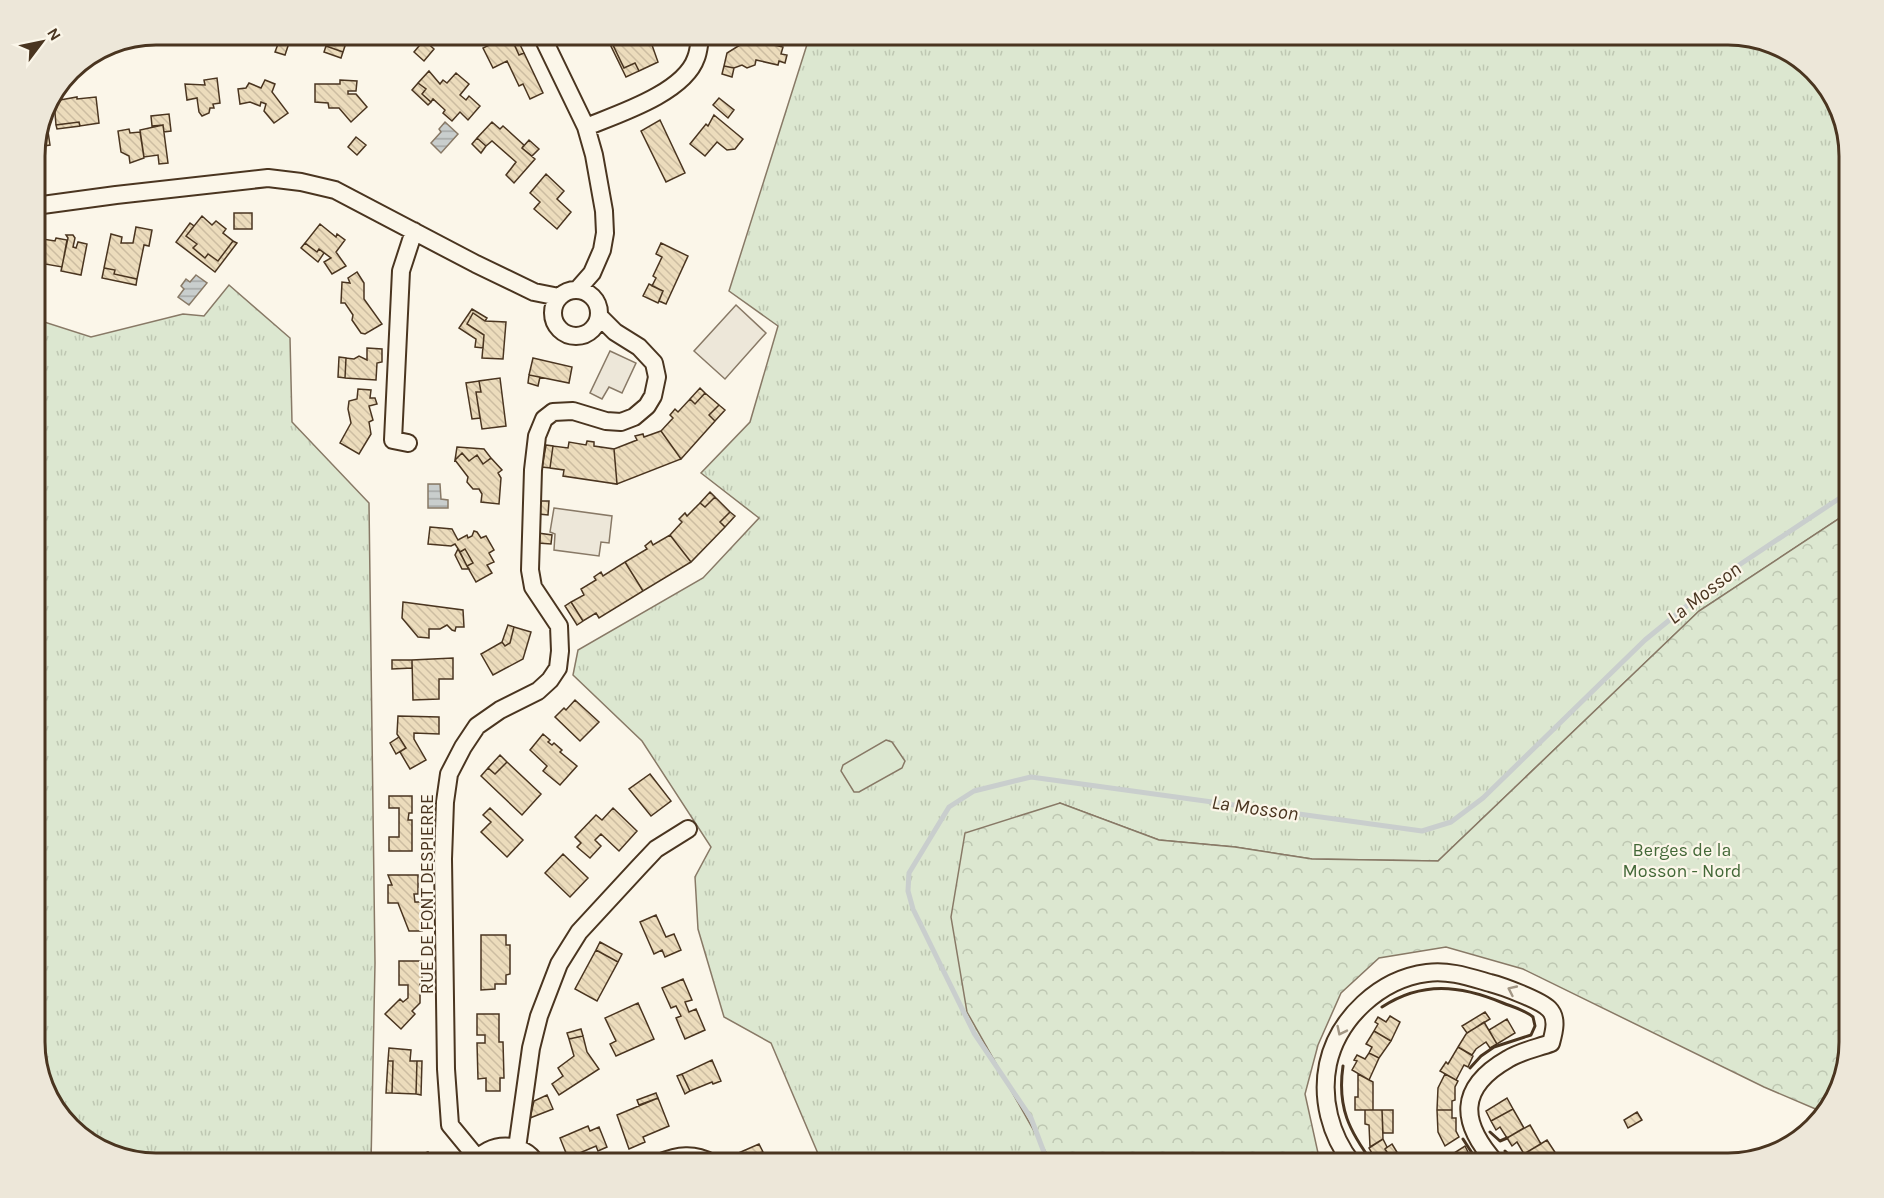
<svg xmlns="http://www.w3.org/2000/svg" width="1884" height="1198" font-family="Karla,sans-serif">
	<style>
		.grass { fill: url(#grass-tufts); stroke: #887966; stroke-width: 1.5 }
		.forest { fill: url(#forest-crowns); stroke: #887966; stroke-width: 1.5 }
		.pitch { fill: #dce7d0; stroke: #887966; stroke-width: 1.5 }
		.parking { fill: #ede7d9; stroke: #887966; stroke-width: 1.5 }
		.water { fill: url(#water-rules); stroke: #887966; stroke-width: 1.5 }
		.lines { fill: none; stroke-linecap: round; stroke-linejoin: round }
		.stream { stroke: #c9cecd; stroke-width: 5 }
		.building { fill: url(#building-back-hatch); stroke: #4a3520; stroke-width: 1.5 }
		.minor-casing { stroke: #4a3520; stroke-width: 20 }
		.minor { stroke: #fbf6e9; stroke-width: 16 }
		.wall { stroke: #4a3520; stroke-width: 3 }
		.oneway { stroke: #a29684 }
		.labels { text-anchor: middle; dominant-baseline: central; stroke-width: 4.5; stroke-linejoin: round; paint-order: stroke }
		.park-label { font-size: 18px; fill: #436837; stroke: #fbf6e9 }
		.street-label { font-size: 18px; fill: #4a3520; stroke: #fbf6e9 }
		.water-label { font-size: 20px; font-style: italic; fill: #4a3520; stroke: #fbf6e9 }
		.rim { fill: none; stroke: #4a3520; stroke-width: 3 }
	</style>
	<defs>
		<pattern id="grass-tufts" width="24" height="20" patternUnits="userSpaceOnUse" patternTransform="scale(1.5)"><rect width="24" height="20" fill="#dce7d0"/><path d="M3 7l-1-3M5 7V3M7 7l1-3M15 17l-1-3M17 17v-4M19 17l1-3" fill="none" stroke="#bec7b2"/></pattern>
		<pattern id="forest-crowns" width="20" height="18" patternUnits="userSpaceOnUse" patternTransform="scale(1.5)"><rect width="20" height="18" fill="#dce7d0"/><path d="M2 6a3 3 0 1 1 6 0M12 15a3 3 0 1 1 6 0" fill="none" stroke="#bec7b2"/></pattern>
		<pattern id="water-rules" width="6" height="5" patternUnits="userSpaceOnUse" patternTransform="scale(1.5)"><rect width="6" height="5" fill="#c9cecd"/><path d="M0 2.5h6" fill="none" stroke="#a5a8a6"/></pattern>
		<pattern id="building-back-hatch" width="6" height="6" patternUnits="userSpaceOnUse" patternTransform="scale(1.5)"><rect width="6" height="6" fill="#ecdcbc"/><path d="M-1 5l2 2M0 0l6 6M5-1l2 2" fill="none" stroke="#ccbda1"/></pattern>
	</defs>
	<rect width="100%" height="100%" fill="#fbf6e9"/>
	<!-- grass -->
	<path class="grass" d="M810,35H1728L1795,55L1833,95L1849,155V510L1840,518L1699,611L1438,861L1312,859L1235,847L1159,840L1060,803L1052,1163H822L771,1043L724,1017L698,929L695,877L711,847L642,741L573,675L578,650L703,578L759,518L701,473L750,422L778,326L729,291Z
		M229,285L290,338L292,422L369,503L375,963L371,1163H156L89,1143L51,1103L35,1050V319L91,337L183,314L204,316Z"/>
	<!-- forest -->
	<path class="forest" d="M1849,510V1043L1829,1109L1825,1113L1764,1087L1523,969L1446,947L1379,958L1341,993L1318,1045L1305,1094L1318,1153L1326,1163H1052L967,1012L951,917L965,833L1060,803L1159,840L1235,847L1312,859L1438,861L1699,611L1840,518Z"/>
	<!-- pitch -->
	<path class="pitch" d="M886,740L892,742L905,761L902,768L859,792H854L841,771L843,765Z"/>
	<!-- parking -->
	<path class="parking" d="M736,305L766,333L725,379L694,351Z
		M610,351L636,363L622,393L609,387L602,399L590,393Z
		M554,508L612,516L609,543L601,542L599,556L554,550L555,534L550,532Z"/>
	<!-- water -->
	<path class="water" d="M445,122L458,134L441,153L431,143L441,132L439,129Z
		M196,275L207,283L189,305L178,297L184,289L181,286L186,279L190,282Z
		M428,484H440L441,499L448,500V508H428Z"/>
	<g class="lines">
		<!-- stream -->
		<path class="stream" d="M1048,1163L1031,1118L974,1033L913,909L908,891L909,873L949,807L974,791L1031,777L1422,831L1451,822L1483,798L1645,640L1727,573L1849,492"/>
	</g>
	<!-- building -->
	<path class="building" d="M272,34H292L285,55L275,52L278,44L270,41Z
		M330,34H349L343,52L326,46Z
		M515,34L524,53L519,55L510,35Z
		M616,34H653L654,36L647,40L650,45H652L658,62L639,71L635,63L624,68L613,45L619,42Z
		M616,34L619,42L613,45L624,68L635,63L639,71L626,77L607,38Z
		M743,34H769L770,38L769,44L783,47L781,54L787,55L785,63L779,61L778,65L756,60L755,65L747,68L742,65L734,68L724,66L727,53L740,45Z
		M510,35L519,55L524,53L543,93L530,99L523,84L519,86L507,61L493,68L483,48Z
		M424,40L434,49L424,61L414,52Z
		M326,46L343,52L341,58L324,52Z
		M724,66L734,68L732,77L722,74Z
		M429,71L440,84L443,80L447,83L456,73L469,84L460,95L466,100L469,96L480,106L468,120L460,112L452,121L443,113L445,110L433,99L431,102L422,94L426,89L418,83Z
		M217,78L220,103L213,104L214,108H210L209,113L202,116L199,112L197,98L187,100L185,84L205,85L204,80Z
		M265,80L275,84L272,92L288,113L274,123L264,111L266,104L261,102L260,106L250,102L240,104L238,89L246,88L249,83L261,88Z
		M340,80L357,81L356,91H348V94H356L367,107L351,122L339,108H329L328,103L315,102V84H340Z
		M418,83L426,89L422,94L431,102L428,105L412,90Z
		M77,97V99L96,97L99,123L80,126L79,122L56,125L54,101Z
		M719,98L734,110L728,118L713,105Z
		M169,114L171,131L164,132L163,125L152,126L151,116Z
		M714,115L743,139L735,149L727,150L717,142L705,156L690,144L706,124L708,126Z
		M46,118L50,145L36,147L41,119Z
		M660,120L685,173L666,182L641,131Z
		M79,122L80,126L57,129L56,125Z
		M492,122L500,129L503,126L524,145L522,148L535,159L514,183L506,175L516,162L492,141L486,146L477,138Z
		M163,125L168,163L159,164L158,155L144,157L140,130Z
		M129,129L130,133L140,132L144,158L130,163L129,156L121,152L118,131Z
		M356,137L366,145L357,155L348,147Z
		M477,138L486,146L481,153L472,144Z
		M529,140L539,149L532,156L522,148Z
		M546,174L564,191L557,199L571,212L557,229L534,209L540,202L530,193Z
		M234,213H252V229H234Z
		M202,216L212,225L216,221L226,229L223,233L233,241L218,261L208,254L205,258L193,248L197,244L186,236Z
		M190,223L194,226L186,236L197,244L193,248L205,258L208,254L218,261L233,241L237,243L215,272L176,242Z
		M320,224L336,237L337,234L345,240L336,252L346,266L332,274L324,262L331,258L319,249L317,252L305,243Z
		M136,227L152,230L149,246L144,245L137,279L114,274L115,270L104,268L111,234L122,237L121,243H133Z
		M66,235H73L75,238L73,247L76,248L78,242L87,244L81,275L61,271L68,238Z
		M56,238L67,240L62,267L39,263L43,239L55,241Z
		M305,243L317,252L319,249L324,253L318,262L301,248Z
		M661,243L688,256L666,304L659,301L663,291L652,286L656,278L653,276L662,257L656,254Z
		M104,268L115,270L114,274L137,279L136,285L102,278Z
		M357,272L364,283V299L382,324L365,334L361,333L352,320L353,315L345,303H341L342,282L350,283L348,278Z
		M649,284L663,291L658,303L643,296Z
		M472,309L487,318L485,321L473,313L467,324L484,335L483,348L475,347L476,339L459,328Z
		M473,313L485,321L506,322L503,359L482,358L484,335L467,324Z
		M367,348L382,349V362L377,363L376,380L345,378L346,358L354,359L359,356L367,360Z
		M339,357L346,358L345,378L338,377Z
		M533,358L572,367L569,383L529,375Z
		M529,375L540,377L538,386L528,383Z
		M500,378L506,426L482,429L476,392H481L479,381Z
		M479,381L481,392H476L480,418L472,419L466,383Z
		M700,388L705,393L695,404L690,399Z
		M358,389L371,390L370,398H375L377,404L369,406L373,420L369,422L371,434L359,454L340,443L351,423L348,409L349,401L357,399Z
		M705,393L719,405L709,415L715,421L681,459L661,431L673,418L670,415L675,409L678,412L690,399L695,404Z
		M719,405L725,410L715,421L709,415Z
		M661,431L681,459L617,484L614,449L637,440L635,436L643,434L644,437Z
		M587,441L594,442V446L614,449L617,484L563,476L564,470L550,468L553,446L568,448L569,442L586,445Z
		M546,445L553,446L550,468L542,467Z
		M457,447L484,449L491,458L483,464L477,455L469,461L462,453L455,460Z
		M462,453L469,461L477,455L483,464L491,458L502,470L498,473L501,478L499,504L481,502L482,494L479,489H473L467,482L468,477L455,460Z
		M710,492L715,497L705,507L700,503Z
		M715,497L730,512L720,522L725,527L691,562L670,535L682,522L679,519L685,513L687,516L700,503L705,507Z
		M540,501H549L548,515L539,514Z
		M730,512L735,516L725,527L720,522Z
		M430,527L452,529L458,540L467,535L468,538L472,536L474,531L477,532L481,538L486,536L494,550L489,553L494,562L487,565L492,573L476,582L467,566L473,563L465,549L460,552L455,544L451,546L428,544Z
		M538,533L552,535L551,544L538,543Z
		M670,535L691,562L643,591L625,562L647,549L645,546L651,541L653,545Z
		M458,549L467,566L469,569H462L455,555Z
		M465,549L473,563L467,566L460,552Z
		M625,562L643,591L599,618L596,613L583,621L571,602L584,595L581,589L596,580L594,577L601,572L603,576Z
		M403,602L463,610L464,627H456L455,631L452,630L447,625L440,629H429V638L418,637L402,618Z
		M571,602L583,621L577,625L565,606Z
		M508,625L514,627L510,643L505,646L502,642Z
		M514,627L531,632L523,659L493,675L481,654L502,642L505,646L510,643Z
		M453,658V679H439V699L413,700L412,660Z
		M392,660H412V668L392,669Z
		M575,700L599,722L580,741L555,717L564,708L566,710Z
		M398,716L439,717V734L414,733V739L426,760L410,769L400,752L406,748L397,734Z
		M543,734L550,740L548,742L552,745L554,743L562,750L560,752L577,766L560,785L543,771L547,766L530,750Z
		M399,737L406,748L396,754L390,743Z
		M500,755L507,762L495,774L488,768Z
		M507,762L541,794L522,815L481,776L488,768L495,774Z
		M650,774L671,801L651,816L629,789Z
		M389,796H412V813H409L408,820H412V851H389V837H399V808H389Z
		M490,808L523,840L507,857L481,832L491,822L483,815Z
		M613,808L637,831L619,851L601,834L595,840L601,846L590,858L577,847L581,843L575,837L596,815L602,820Z
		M563,854L588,878L570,897L545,873Z
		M388,875H418V894H414L415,902H422V931H409L398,903H388V885H392Z
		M656,915L666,937L674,934L681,950L665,957L662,950L654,954L640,922Z
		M481,935H506V945H510V974L506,975V984H495V989L481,990Z
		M600,942L622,954L618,962L596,950Z
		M596,950L618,962L597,1001L575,989Z
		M399,961H422V984H420V1003L412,1011L415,1014L401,1029L385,1014L400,999L403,1002L408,998V985H399Z
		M683,979L692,1000L685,1002L689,1012L696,1009L705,1030L685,1039L676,1018L681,1016L676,1006L671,1008L662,988Z
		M638,1003L654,1039L616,1056L610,1044L616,1041L605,1018Z
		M1485,1012L1490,1019L1467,1033L1462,1026Z
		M477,1014H499V1042H503L504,1078H500V1091H486V1078L478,1079L477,1043H485V1035H477Z
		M1390,1016L1400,1022L1391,1041L1374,1031L1378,1024L1375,1022L1378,1017L1386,1022Z
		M1507,1019L1515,1033L1497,1044L1489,1030Z
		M1484,1022L1497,1044L1490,1048L1486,1042L1476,1049L1472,1055L1458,1047L1466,1034Z
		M581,1029L583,1036L569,1039L567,1033Z
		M1374,1031L1391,1041L1379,1058L1369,1053L1372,1047L1366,1044Z
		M583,1036L587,1052L599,1069L559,1095L552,1084L563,1076L558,1068L574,1056L569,1039Z
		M1458,1047L1473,1056L1468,1067L1464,1065L1456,1080L1440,1071L1446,1062L1448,1064Z
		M389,1048L411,1050L410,1061H417L416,1094L392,1093L393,1061H388Z
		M1369,1053L1379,1058L1369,1080L1352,1070L1357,1061L1354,1060L1357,1055L1365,1059Z
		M712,1060L721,1081L713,1084L712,1082L690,1091L682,1074Z
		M388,1061H393L392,1093H386Z
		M417,1061H422L421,1095L416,1094Z
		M682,1074L690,1091L685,1094L677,1076Z
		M1358,1074L1373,1082V1110H1355V1097H1358Z
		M1445,1074L1458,1081L1455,1087V1100L1452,1101V1110H1437L1438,1088Z
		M656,1093L658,1098L639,1105L637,1100Z
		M547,1095L553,1109L530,1118L534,1101Z
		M658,1098L669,1126L643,1137L645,1142L629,1149L617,1115Z
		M1507,1098L1513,1109L1491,1121L1486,1111Z
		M1513,1109L1524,1128L1507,1138L1500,1127L1496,1130L1491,1121Z
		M1365,1110H1382L1383,1139L1370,1147L1369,1125L1365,1124Z
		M1382,1110H1393V1133H1383Z
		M1437,1110H1452V1118H1456V1131L1459,1137L1445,1146L1438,1132Z
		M1637,1112L1642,1120L1628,1128L1624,1120Z
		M1530,1125L1541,1144L1524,1154L1517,1142L1512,1146L1507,1138Z
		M588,1126L590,1131L599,1127L607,1147L598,1151L596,1146L568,1158L560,1138Z
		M1383,1139L1387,1147L1385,1149L1394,1163H1375L1377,1162L1369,1148Z
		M1547,1140L1562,1163H1539L1535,1158L1528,1161L1524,1154Z
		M759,1144L763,1152L759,1153L764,1163H737L734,1155Z
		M1392,1144L1403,1162L1401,1163H1394L1385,1149Z
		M1465,1146L1469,1154L1460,1160L1462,1163H1441L1440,1162Z
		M428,1152L432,1163H409L407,1159Z"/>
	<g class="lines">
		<defs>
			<path id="minor" d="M541,34L586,127L594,155L604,211L605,233L602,250L592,273L577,290
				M586,127C618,114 684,93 696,58C699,51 699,42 701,34
				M35,206L116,195L268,178L301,182L335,190L476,264L534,292L559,297
				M553 313a23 23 0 1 1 46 0a23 23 0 1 1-46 0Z
				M408,443L393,440L401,271L414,231
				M517,1148L531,1048L539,1016L559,964L579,932L639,867L656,849L688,829
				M478,1159L450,1125L446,1069L443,859L445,802L449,774L463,747L477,726L500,710L538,691L550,680L558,668L560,651L559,626L533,587L530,570L533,470L537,436L544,419L553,412L573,411L606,421L621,422L634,417L647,406L653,396L657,377L654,363L639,347L615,332L599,316
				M475,1163C488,1141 523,1141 536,1163
				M659,1163C678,1155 694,1153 712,1163
				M1352,1163C1330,1135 1321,1098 1328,1064C1338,1018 1380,979 1427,973C1449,970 1469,977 1490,983C1502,986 1540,1000 1549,1009C1558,1018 1554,1032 1551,1043C1537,1048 1521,1051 1508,1059C1457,1088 1460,1123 1496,1163"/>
		</defs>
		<!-- minor casing -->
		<use href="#minor" class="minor-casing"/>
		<!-- minor -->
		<use href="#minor" class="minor"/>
		<!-- wall -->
		<path class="wall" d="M1382,1007C1422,981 1460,985 1503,1003C1513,1007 1525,1010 1533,1017L1535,1026L1531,1035L1494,1047L1481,1056L1470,1068
			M1343,1066C1337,1107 1349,1131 1373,1163
			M1490,1132L1500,1141L1507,1138
			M1463,1139L1472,1153
			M1505,1151L1518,1163"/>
	</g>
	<!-- one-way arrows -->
	<defs><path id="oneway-chevron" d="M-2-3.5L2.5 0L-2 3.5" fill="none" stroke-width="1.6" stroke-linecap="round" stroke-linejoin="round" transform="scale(1.5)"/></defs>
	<g class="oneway">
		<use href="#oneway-chevron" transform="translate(1512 990) rotate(-155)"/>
		<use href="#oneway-chevron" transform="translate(1341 1031) rotate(116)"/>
	</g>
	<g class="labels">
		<!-- park labels -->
		<g class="park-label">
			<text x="1682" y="850">Berges de la<tspan x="1682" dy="21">Mosson - Nord</tspan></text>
		</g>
		<!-- street labels -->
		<g class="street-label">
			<text transform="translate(427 894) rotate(-90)">RUE DE FONT DESPIERRE</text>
		</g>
		<!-- water labels -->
		<g class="water-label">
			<text transform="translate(1704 593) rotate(-38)">La Mosson</text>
			<text transform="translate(1255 808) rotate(8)">La Mosson</text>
		</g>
	</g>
	<!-- crop -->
	<path d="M0 0H1884V1198H0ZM156 45H1728A111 111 0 0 1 1839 156V1042A111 111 0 0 1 1728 1153H156A111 111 0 0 1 45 1042V156A111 111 0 0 1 156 45Z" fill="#ede7d9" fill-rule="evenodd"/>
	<path class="rim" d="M156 45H1728A111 111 0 0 1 1839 156V1042A111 111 0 0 1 1728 1153H156A111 111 0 0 1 45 1042V156A111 111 0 0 1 156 45Z"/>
	<!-- north arrow -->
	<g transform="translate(42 42) rotate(58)" stroke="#fbf6e9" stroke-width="4.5" paint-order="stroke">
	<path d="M0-4.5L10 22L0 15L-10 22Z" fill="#4a3520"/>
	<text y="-9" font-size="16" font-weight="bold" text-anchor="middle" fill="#4a3520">N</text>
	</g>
</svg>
